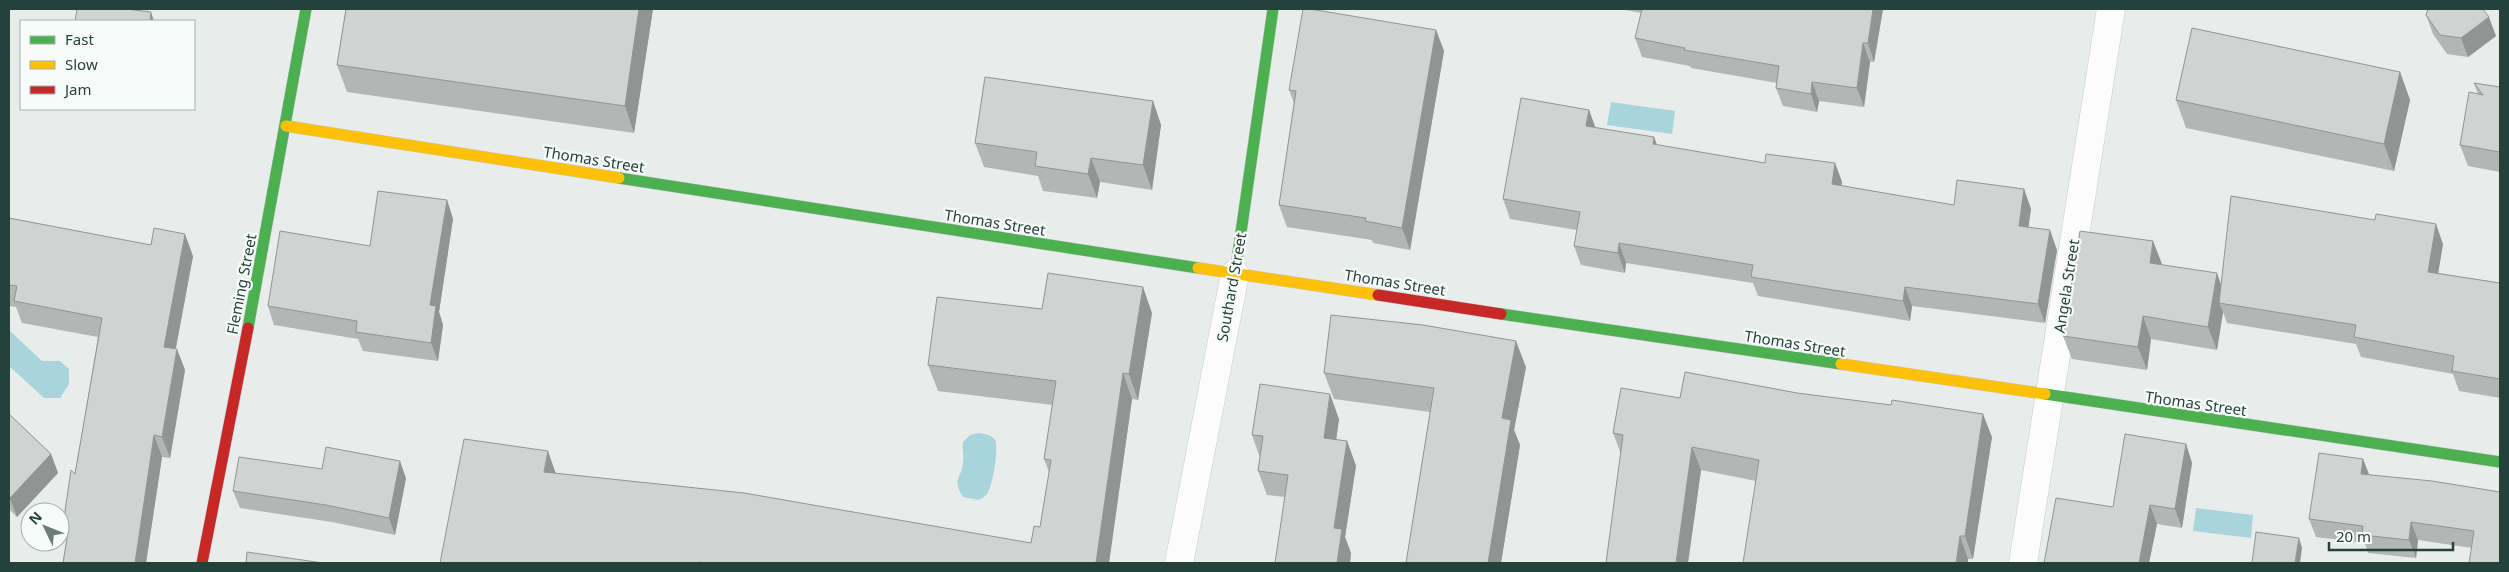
<svg xmlns="http://www.w3.org/2000/svg" width="2509" height="572" font-family="'Noto Sans',sans-serif">
	<style>
		.water { fill: #a9d4db }
		.lines { fill: none; stroke-linecap: round; stroke-linejoin: round }
		.street-casing { stroke: #c5cac8; stroke-width: 29 }
		.fast-casing { stroke: #c3cbc8; stroke-width: 12 }
		.slow-casing { stroke: #c3cbc8; stroke-width: 12 }
		.jam-casing { stroke: #c3cbc8; stroke-width: 12 }
		.street { stroke: #fcfcfc; stroke-width: 28 }
		.fast { stroke: #4caf50; stroke-width: 11 }
		.slow { stroke: #ffc107; stroke-width: 11 }
		.jam { stroke: #c62828; stroke-width: 11 }
		.wall { fill: #b2b6b5 }
		.shaded-wall { fill: #919493 }
		.building { fill: #cfd4d2; stroke: #919493 }
		.labels { text-anchor: middle; dominant-baseline: central; stroke-width: 4.5; stroke-linejoin: round; paint-order: stroke }
		.street-label { font-size: 15px; fill: #24423a; stroke: #f7fbf9 }
	</style>
	<rect width="100%" height="100%" fill="#e8edeb"/>
	<!-- water -->
	<path class="water" d="M1611,102L1675,111L1672,134L1607,125Z
		M9,330L42,361H60L69,369V384L60,398H44L9,366Z
		M978,433C984,434 991,434 995,440C999,447 993,482 989,490C987,496 983,498 978,500L963,497C951,478 962,479 963,462C964,456 962,449 963,442L970,435Z
		M2196,508L2253,515L2251,538L2193,531Z"/>
	<g class="lines">
		<defs>
			<path id="street" d="M1179,563L1235,274
				M2023,563L2111,9"/>
			<path id="fast" d="M619,178L1198,268
				M1235,274L1273,9
				M1501,314L1841,364
				M248,328L306,9
				M2045,394L2500,462"/>
			<path id="slow" d="M286,126L619,178
				M1198,268L1378,295
				M1841,364L2045,394"/>
			<path id="jam" d="M1378,295L1501,314
				M202,563L248,328"/>
		</defs>
		<!-- street casing -->
		<use href="#street" class="street-casing"/>
		<!-- fast casing -->
		<use href="#fast" class="fast-casing"/>
		<!-- slow casing -->
		<use href="#slow" class="slow-casing"/>
		<!-- jam casing -->
		<use href="#jam" class="jam-casing"/>
		<!-- street -->
		<use href="#street" class="street"/>
		<!-- fast -->
		<use href="#fast" class="fast"/>
		<!-- slow -->
		<use href="#slow" class="slow"/>
		<!-- jam -->
		<use href="#jam" class="jam"/>
	</g>
	<!-- wall -->
	<path class="wall" d="M346,9H653L634,133L347,92L337,65Z
		M1620,9H1883L1874,62H1870L1864,107L1819,101L1817,112L1783,106L1776,88L1777,83L1691,68L1690,66L1642,57L1635,38L1641,13Z
		M2426,15L2496,36L2468,57L2447,54L2433,34Z
		M1436,30L1444,51L1410,250L1373,243L1372,240L1287,227L1279,205L1294,103L1289,90Z
		M2400,72L2410,100L2394,171L2186,128L2176,100Z
		M2474,83L2500,87V172L2468,166L2460,145L2478,94Z
		M1153,101L1161,125L1152,190L1100,182L1097,198L1043,191L1038,176L984,167L975,143Z
		M1589,110L1595,128L1654,137L1657,145L1765,163H1835L1842,182L1841,186L1954,205L2024,189L2031,209L2028,227L2057,250L2045,323L1912,306L1910,321L1758,296L1753,283L1626,263L1625,273L1581,265L1574,246L1577,230L1510,219L1503,199Z
		M447,200L453,219L439,312L443,325L438,361L363,351L358,339L274,325L268,306Z
		M9,218L193,256L176,348L185,370L170,458L162,457L146,563H63L67,537L63,525L75,474L98,337L22,323L16,307L9,306Z
		M2153,241L2162,265L2221,285L2443,244L2438,273L2500,283V398L2459,391L2453,374L2361,357L2356,344L2227,323L2223,312L2217,350L2151,339L2147,370L2072,359L2063,336Z
		M1042,309L1152,313L1138,400L1132,399L1109,563H440L556,473L1031,543L1040,527L1049,472L1044,459L1053,405L938,391L928,365Z
		M1526,367L1514,430L1520,445L1501,563H1406L1430,412L1334,399L1324,373Z
		M1680,398L1992,437L1973,559H1968L1756,481L1701,470L1688,563H1606L1621,454L1613,433Z
		M9,414L51,454L58,473L17,517L9,509Z
		M1339,419L1336,440L1347,441L1356,466L1345,537L1351,553L1350,563H1275L1285,497L1267,495L1258,471L1260,458L1252,435Z
		M2186,444L2192,463L2182,528L2157,524L2149,563H2044L2113,507Z
		M2363,459L2369,475L2500,492L2472,548L2418,540L2416,558L2368,553L2365,543L2316,537L2309,519Z
		M322,469L406,478L395,535L332,522L240,508L233,491Z"/>
	<!-- shaded-wall -->
	<path class="shaded-wall" d="M639,9H653L634,133L625,106Z
		M1873,9H1883L1874,62L1868,43Z
		M151,12L154,21H150Z
		M2489,17L2496,36L2468,57L2461,38Z
		M1436,30L1444,51L1410,250L1402,228Z
		M1863,43L1870,62L1864,107L1857,88Z
		M2400,72L2410,100L2394,171L2384,144Z
		M1812,82L1819,101L1817,112L1811,94Z
		M1153,101L1161,125L1152,190L1143,165Z
		M1589,110L1596,129L1586,126Z
		M1654,137L1661,156L1653,144Z
		M1091,158L1100,182L1097,198L1088,174Z
		M1835,163L1842,182L1839,204L1832,184Z
		M2024,189L2031,209L2026,245L2019,226Z
		M447,200L453,219L439,312L443,325L438,361L431,343L430,305Z
		M2436,224L2443,244L2435,292L2428,272Z
		M2050,230L2057,250L2045,323L2038,304Z
		M185,234L193,256L172,368L164,347Z
		M2153,241L2162,264L2159,286L2150,263Z
		M1619,243L1626,263L1625,273L1618,253Z
		M2217,273L2225,296L2219,303L2223,312L2217,350L2208,327Z
		M1143,287L1152,313L1138,400L1129,374Z
		M1905,287L1912,306L1910,321L1903,301Z
		M2143,316L2151,339L2147,370L2138,347Z
		M1516,341L1526,367L1514,430L1520,445L1501,563H1488L1502,418Z
		M177,349L185,370L170,458L162,437Z
		M1123,373L1132,399L1109,563H1096Z
		M1330,394L1339,419L1333,462L1324,438Z
		M1983,414L1992,437L1973,559L1965,536Z
		M154,435L162,457L146,563H135Z
		M1347,441L1356,466L1345,537L1351,553L1350,563H1337L1334,528Z
		M2186,444L2192,463L2182,528L2175,509Z
		M1692,447L1701,470L1688,563H1676Z
		M548,451L557,477L544,472Z
		M51,454L58,473L17,517L10,498Z
		M2363,459L2370,477L2361,474Z
		M400,461L406,478L395,535L389,518Z
		M2150,505L2157,524L2149,563H2139Z
		M2411,522L2418,540L2416,558L2409,540Z
		M1960,536L1968,559V563H1956Z
		M2299,538L2302,548L2300,563H2295Z"/>
	<!-- building -->
	<path class="building" d="M77,9H126L151,12L150,21H75Z
		M346,9H639L625,106L337,65Z
		M1303,9H1310L1436,30L1402,228L1365,221L1366,218L1279,205L1296,91L1289,90Z
		M1642,9H1873L1868,43H1863L1857,88L1812,82L1811,94L1776,88L1779,66L1684,50L1685,48L1635,38Z
		M2428,9H2483L2489,17L2461,38L2440,35L2426,15Z
		M2192,28L2400,72L2384,144L2176,100Z
		M985,77L1153,101L1143,165L1091,158L1088,174L1035,166L1037,152L975,143Z
		M2474,83L2500,87V152L2460,145L2469,92L2483,95Z
		M1521,98L1589,110L1586,126L1654,137L1653,144L1765,163L1766,154L1835,163L1832,184L1954,205L1957,180L2024,189L2019,226L2050,230L2038,304L1905,287L1903,301L1751,277L1753,265L1619,243L1618,253L1574,246L1580,212L1503,199Z
		M378,191L447,200L430,305L436,306L431,343L356,332L357,321L268,306L280,231L370,246Z
		M2231,196L2375,220L2376,214L2436,224L2428,272L2500,283V379L2452,371L2454,356L2354,337L2356,325L2219,303Z
		M9,218L151,245L154,228L185,234L164,347L177,349L162,437L154,435L135,563H63L69,526L63,525L71,470L75,474L102,318L14,301L17,286L9,285Z
		M2080,231L2153,241L2150,263L2217,273L2208,327L2143,316L2138,347L2063,336Z
		M1048,273L1143,287L1129,374L1123,373L1096,563H706L700,562V563H440L464,439L548,451L544,472L744,493L1031,543L1034,526L1040,527L1051,460L1044,459L1056,381L928,365L937,297L1042,309Z
		M1331,315L1423,325L1516,341L1502,418L1511,420L1488,563H1406L1434,388L1324,373Z
		M1685,372L1797,393L1891,405L1892,400L1983,414L1965,536H1960L1956,563H1743L1759,460L1692,447L1676,563H1606L1623,435L1613,433L1621,388L1680,398Z
		M1260,384L1330,394L1324,438L1347,441L1334,528L1342,529L1337,563H1275L1288,475L1258,471L1263,436L1252,435Z
		M9,414L51,454L10,498L9,497Z
		M2125,434L2186,444L2175,509L2150,505L2139,563H2044L2056,498L2113,507Z
		M326,447L400,461L389,518L326,505L233,491L239,457L322,469Z
		M2319,453L2363,459L2361,474L2432,481L2500,492V563H2469L2474,531L2411,522L2409,540L2362,535L2363,526L2309,519Z
		M2256,532L2299,538L2295,563H2252Z
		M247,552L323,563H246Z"/>
	<g class="labels">
		<!-- street labels -->
		<g class="street-label">
			<text transform="translate(594 159) rotate(9)">Thomas Street</text>
			<text transform="translate(995 222) rotate(9)">Thomas Street</text>
			<text transform="translate(1395 282) rotate(9)">Thomas Street</text>
			<text transform="translate(241 284) rotate(-79)">Fleming Street</text>
			<text transform="translate(2066 286) rotate(-81)">Angela Street</text>
			<text transform="translate(1231 287) rotate(-80)">Southard Street</text>
			<text transform="translate(1795 343) rotate(9)">Thomas Street</text>
			<text transform="translate(2196 403) rotate(8)">Thomas Street</text>
		</g>
	</g>
	<!-- border -->
	<rect width="2509" height="572" fill="none" stroke="#24423a" stroke-width="20"/>
	<!-- legend -->
	<rect x="20" y="20" width="175" height="90" fill="#f7fbf9" stroke="#a3b1ad"/>
	<rect x="30" y="36" width="25" height="8" fill="#4caf50" stroke="#a3b1ad"/>
	<text x="65" y="45" font-size="15" fill="#24423a">Fast</text>
	<rect x="30" y="61" width="25" height="8" fill="#ffc107" stroke="#a3b1ad"/>
	<text x="65" y="70" font-size="15" fill="#24423a">Slow</text>
	<rect x="30" y="86" width="25" height="8" fill="#c62828" stroke="#a3b1ad"/>
	<text x="65" y="95" font-size="15" fill="#24423a">Jam</text>
	<!-- north arrow -->
	<g transform="translate(45 527) rotate(313)"><circle r="24" fill="#f7fbf9" stroke="#a3b1ad"/>
	<path d="M0-4L9 19L0 12L-9 19Z" fill="#697e78"/>
	<text y="-8" font-size="14" font-weight="bold" text-anchor="middle" fill="#24423a">N</text>
	</g>
	<!-- scale -->
	<path d="M2329 542v8h124v-8" fill="none" stroke="#24423a" stroke-width="2.5"/>
	<text x="2336" y="542" font-size="15" fill="#24423a" stroke="#f7fbf9" stroke-width="4" paint-order="stroke">20 m</text>
</svg>
